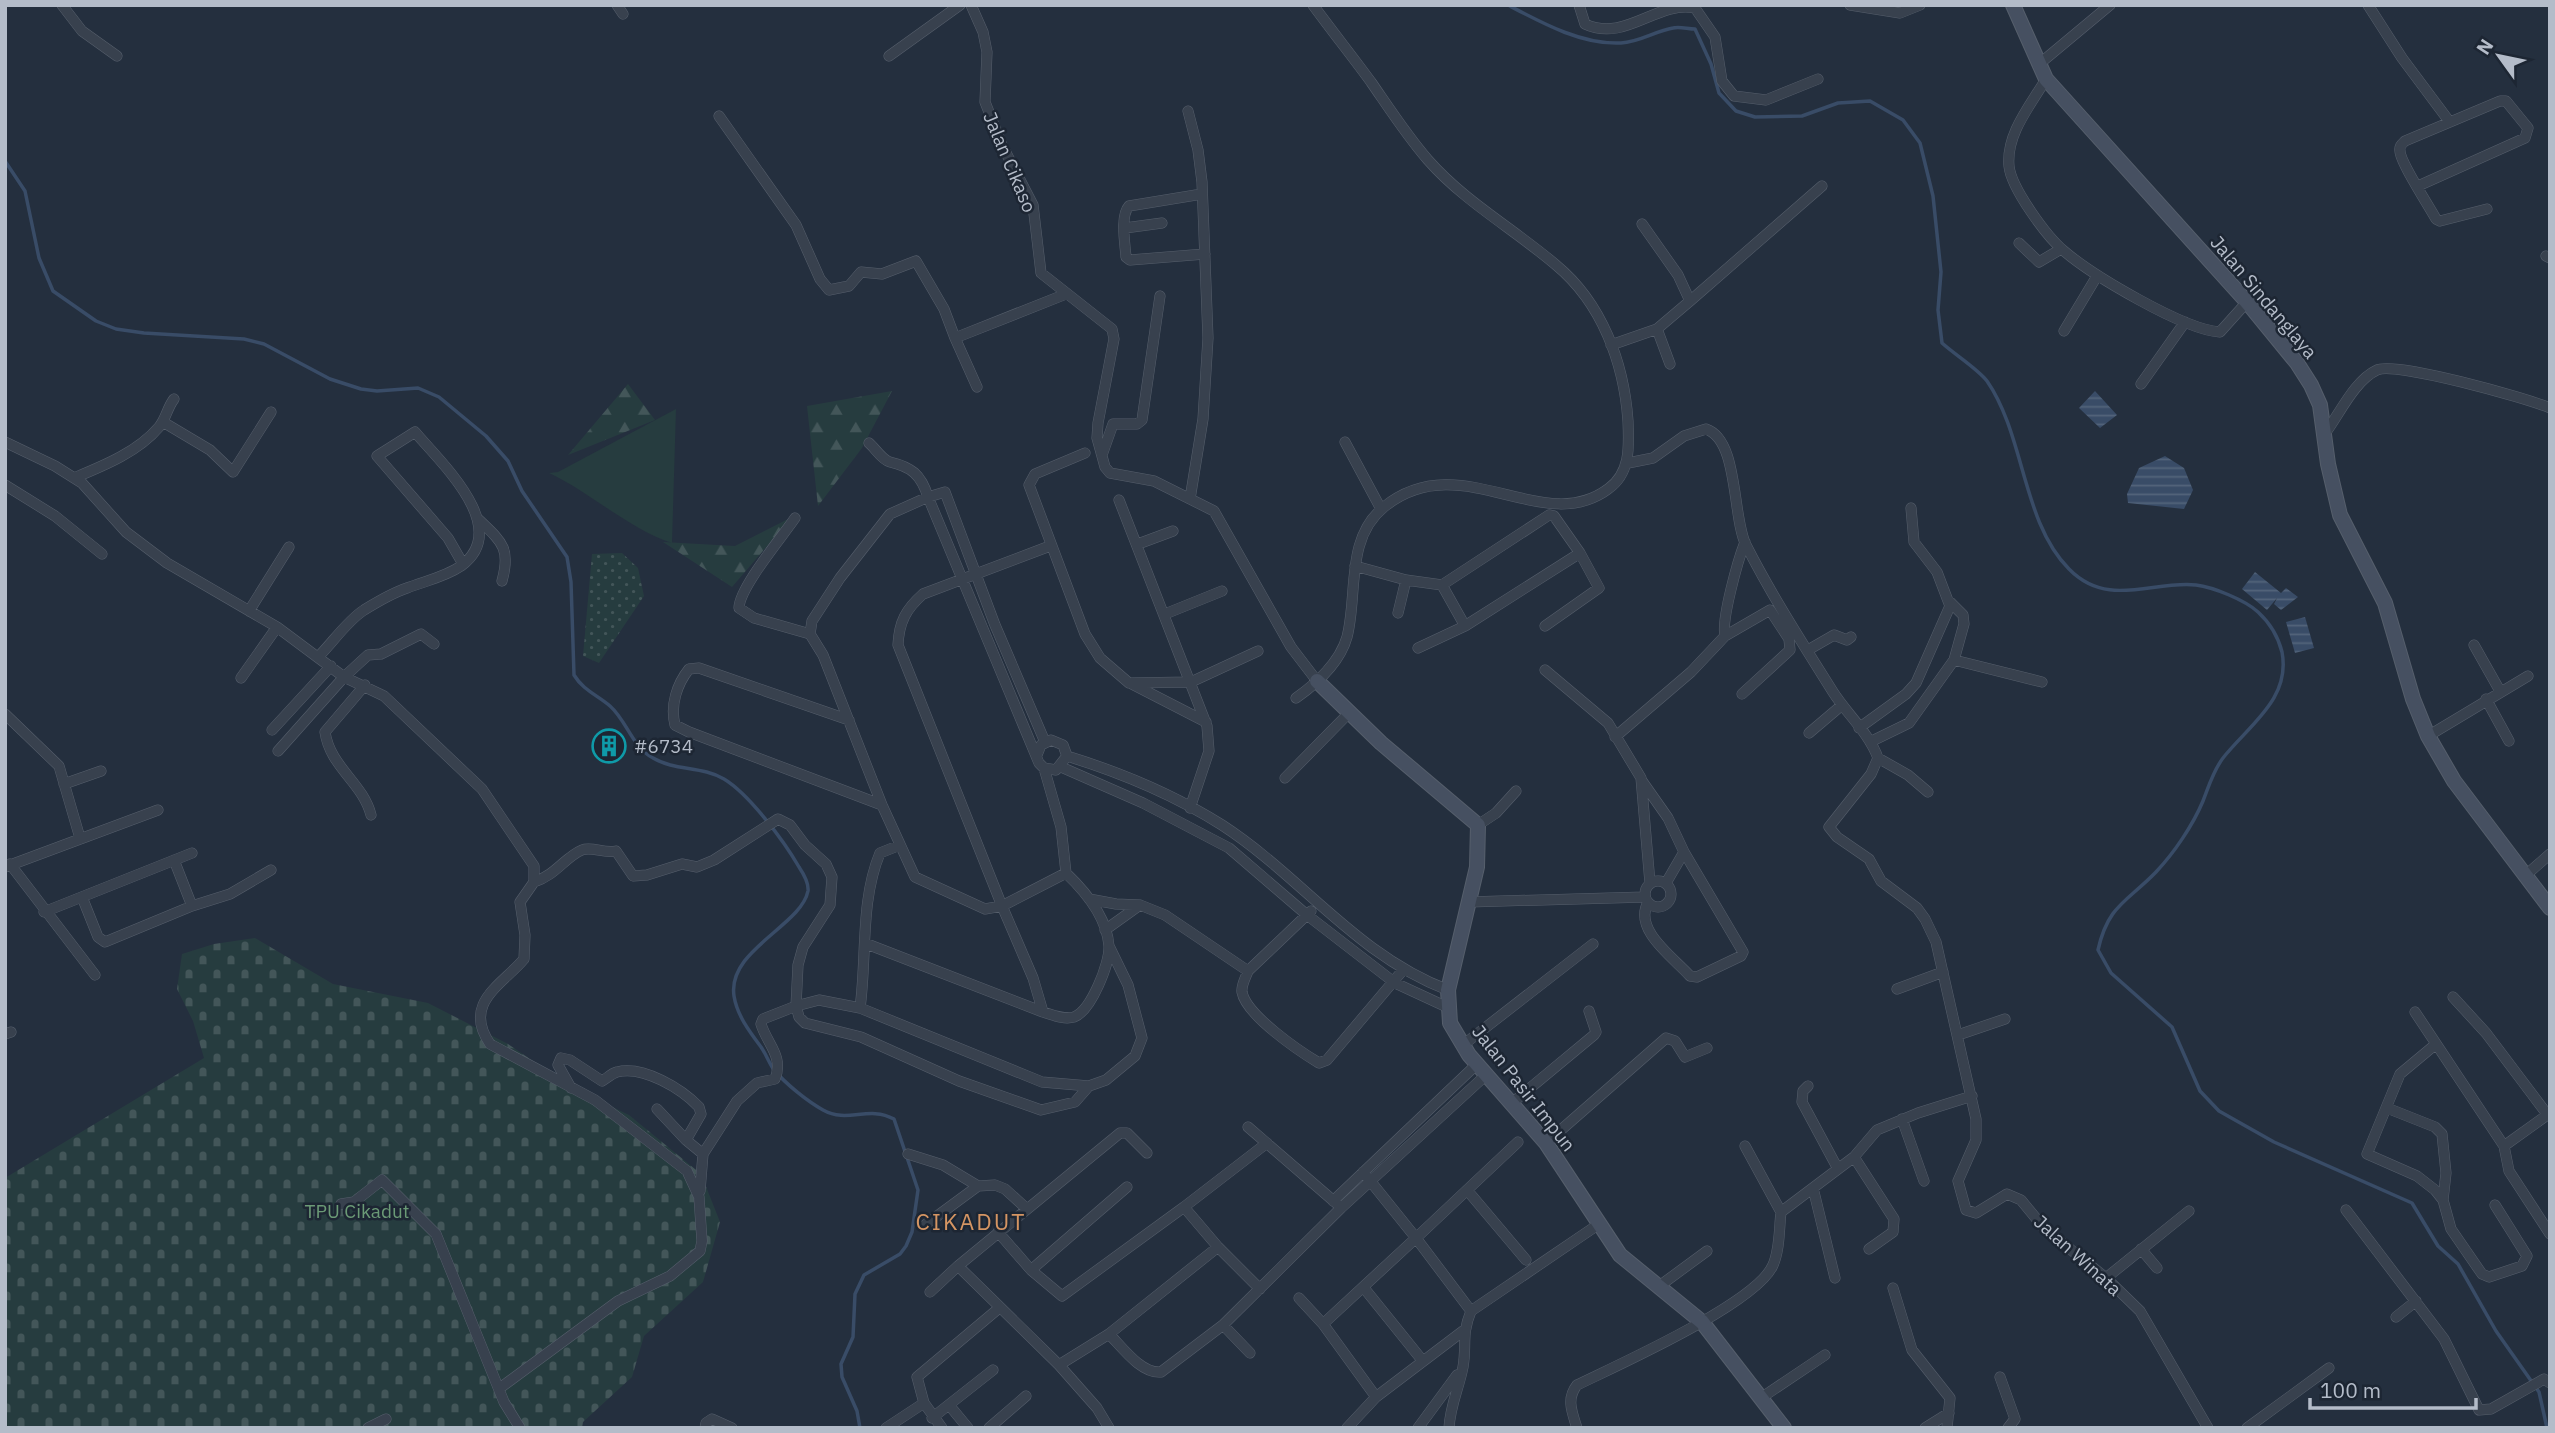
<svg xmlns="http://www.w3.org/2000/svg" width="2555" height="1433" font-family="'IBM Plex Sans',sans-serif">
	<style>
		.green { fill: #263c3f }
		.forest { fill: url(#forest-firs) }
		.cemetery { fill: url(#cemetery-stones) }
		.park { fill: url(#park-dots) }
		.water { fill: url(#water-rules) }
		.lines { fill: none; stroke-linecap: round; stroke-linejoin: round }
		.stream { stroke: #394c67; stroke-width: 3.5 }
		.street-casing { stroke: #565f6c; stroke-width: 11 }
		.secondary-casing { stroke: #565f6c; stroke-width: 16 }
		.street { stroke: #38414e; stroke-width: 10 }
		.secondary { stroke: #465061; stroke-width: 14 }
		.labels { text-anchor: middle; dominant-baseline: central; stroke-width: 5; stroke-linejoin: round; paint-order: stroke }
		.street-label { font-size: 19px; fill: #b4bcc9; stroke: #1d2633 }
		.poi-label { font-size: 19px; fill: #b4bcc9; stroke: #1d2633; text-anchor: start }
		.park-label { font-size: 19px; fill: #6b9a76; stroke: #1d2633 }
		.quarter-label { font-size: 23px; letter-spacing: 2px; fill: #d59563; stroke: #1d2633 }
	</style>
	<defs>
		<pattern id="forest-firs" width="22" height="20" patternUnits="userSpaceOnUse" patternTransform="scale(1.75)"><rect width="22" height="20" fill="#263c3f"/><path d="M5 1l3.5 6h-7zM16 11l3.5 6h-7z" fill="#435659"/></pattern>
		<pattern id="cemetery-stones" width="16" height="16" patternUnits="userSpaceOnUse" patternTransform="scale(1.75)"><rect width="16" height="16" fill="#263c3f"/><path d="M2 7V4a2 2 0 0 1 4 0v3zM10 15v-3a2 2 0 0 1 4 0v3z" fill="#435659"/></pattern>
		<pattern id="park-dots" width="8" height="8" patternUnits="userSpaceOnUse" patternTransform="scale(1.75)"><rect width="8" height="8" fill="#263c3f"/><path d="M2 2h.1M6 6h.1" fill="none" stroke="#435659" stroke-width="1.8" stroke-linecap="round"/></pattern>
		<pattern id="water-rules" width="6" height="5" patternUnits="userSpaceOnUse" patternTransform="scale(1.75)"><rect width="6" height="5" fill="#394c67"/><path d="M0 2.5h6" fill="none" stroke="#53647b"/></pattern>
	</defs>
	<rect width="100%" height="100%" fill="#242f3e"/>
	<!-- green -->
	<path class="green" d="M676,409L672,543C629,529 590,492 549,473L558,472Z"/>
	<!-- forest -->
	<path class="forest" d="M628,384L655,420L568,455Z
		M892,391L862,448L818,506L807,406Z
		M792,517L732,587L663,542L735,546Z"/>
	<!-- cemetery -->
	<path class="cemetery" d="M255,938L333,984L428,1003L508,1044L571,1087L629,1115L701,1174L720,1222L703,1282L644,1336L632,1377L583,1422L582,1428H5V1178L204,1058L193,1021L177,989L182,954L214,944Z"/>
	<!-- park -->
	<path class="park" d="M622,553L638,568L644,596L599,663L583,656L592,554Z"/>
	<!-- water -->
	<path class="water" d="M2095,391L2117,415L2100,428L2079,408Z
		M2165,456L2184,468L2193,490L2184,509L2128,503L2127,494L2139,468Z
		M2255,572L2281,593L2286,588L2298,597L2281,610L2274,604L2277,598L2267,610L2242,589Z
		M2305,617L2314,648L2295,653L2286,622Z"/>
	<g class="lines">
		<!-- stream -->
		<path class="stream" d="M1508,5C1542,23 1582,45 1621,43C1640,42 1655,31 1673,28C1679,26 1688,29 1695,29L1711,64L1719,93L1736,111L1755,117L1802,116L1838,103L1870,101L1903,120L1920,143L1933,196L1941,272L1938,310L1942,343C1954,354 1978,369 1987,381C2025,436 2022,522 2069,569C2108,609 2153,580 2196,585C2213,587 2245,600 2258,612C2271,624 2278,636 2282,652C2291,699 2249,725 2223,758C2213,771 2209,786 2203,801C2193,825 2174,853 2156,872C2127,902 2108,905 2098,950L2111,973L2172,1027L2200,1091L2219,1111L2274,1142L2412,1203L2438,1246L2458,1264L2496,1331L2539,1392L2547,1428
			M5,161L25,191L39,258L53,291L96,321L116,329L144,333L244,339L264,344L330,379L361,389L377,391L418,388L439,397L486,436L508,461L522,491L567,557L571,582L574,675C583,690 597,695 610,706C627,721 632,747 653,758C675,771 702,766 724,779C749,794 784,841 799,867C803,873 809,883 808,891C801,926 727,950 734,996C737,1015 749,1031 761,1047C766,1054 769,1063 774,1070C786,1084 807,1101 823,1110C848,1124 868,1105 894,1119L918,1190L912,1232L906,1246L900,1254L864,1275L855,1294L853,1337L841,1364L842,1377L857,1411L860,1428"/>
		<defs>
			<path id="street" d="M62,5L82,31L117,56
				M617,5L623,14
				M971,5L983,32L987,52L985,102L1002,145L1033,205L1041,273L1112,329L1114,339L1098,423L1097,438L1105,467L1110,473L1154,481L1214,511L1291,647L1317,681
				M1579,5L1585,24C1625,43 1657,0 1695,8L1715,37L1722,81L1734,96L1766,100L1818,79
				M1850,5L1900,13L1920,5
				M2368,5L2402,58L2449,121
				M889,56L960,5
				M2038,65L2110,5
				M2046,79C2030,106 2006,134 2009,166C2011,188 2047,237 2064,251C2092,275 2184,330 2220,332L2247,302
				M1188,111L1198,150L1202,182L1208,338L1203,419L1190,499
				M719,116L796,225L820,279L829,290L849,286L861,272L882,274L916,261L944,309L955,338L1066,294
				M2418,186L2525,138L2528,128L2506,101H2500L2405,141C2402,144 2399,146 2400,151C2400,162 2429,206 2436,219L2440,221L2487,209
				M1202,194L1129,206C1120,216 1125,243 1126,257L1130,260L1205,254
				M1125,228L1162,223
				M2019,243L2039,262L2061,249
				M2546,256L2550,258
				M1690,301L1822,186
				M1657,329L1670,364
				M2064,331L2097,276
				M955,338L977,387
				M1611,345L1657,329L1690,301L1678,275L1642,224
				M2141,384L2185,322
				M163,422L210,450L233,472L271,412
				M2326,432C2340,413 2355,380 2377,370C2395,361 2526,398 2550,408
				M5,442L55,466L82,483L126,532L167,563L277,627L344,677L384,696L482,789L534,866V882L520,902L525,935L524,959C502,985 462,1003 490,1044L595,1100L687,1171L699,1197L702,1241L700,1251L670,1276L618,1301L500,1388
				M1345,442L1381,509
				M869,443C875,448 882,460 890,462C911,467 921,474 928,497L890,514L840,578L812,621L810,634L823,655L882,805L915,877L985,909L1002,906L1033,978L1043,1012
				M1085,453L1035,474L1029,485L1085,634L1100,658L1129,683L1191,682L1258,651
				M1102,455L1113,424H1137L1142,420L1160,296
				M1628,463L1653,458L1684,436L1706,429C1739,440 1732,517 1746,545C1772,596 1803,644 1833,692C1847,714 1869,733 1878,758L1871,774L1829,827L1837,837L1869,859L1881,881L1917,908L1925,919L1936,942L1976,1119V1140L1958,1181L1966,1210L1976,1213L2007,1194L2021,1200L2044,1228L2106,1278L2140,1311L2208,1428
				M74,478C103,466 138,452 159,427C166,419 167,408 174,399
				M5,485L55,516L102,554
				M1119,500L1207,726L1209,751L1190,808
				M795,518C782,537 739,588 739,608L754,618L810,634
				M478,519C502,542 511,548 502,581
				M1138,544L1173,531
				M1355,566L1406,580L1442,585L1465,626L1580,553L1554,516L1549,515L1442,585
				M249,611L289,547
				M1398,613L1406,580
				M1165,614L1222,591
				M1545,626L1599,588L1580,553
				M1725,636C1721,620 1738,560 1745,542
				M2474,645L2500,691
				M1418,648L1465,626
				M1808,650L1834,635L1847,640L1851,637
				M319,656C333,642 347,621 364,610C377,602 392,593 407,588C425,581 445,577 461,566C513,528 440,462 415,432L377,456L448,538L463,564
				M1954,660L2042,682
				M1545,670L1608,723L1641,778L1650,883
				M241,678L277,627
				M1132,684L1206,722
				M365,685L325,732C330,767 363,783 371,815
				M1296,698C1316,684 1340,662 1347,637C1358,595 1345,538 1384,507C1461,445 1542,538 1608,489C1631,473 1629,446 1628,421C1624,363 1602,303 1556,265C1514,229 1465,202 1428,160C1407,136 1389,108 1371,82C1352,56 1332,31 1313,5
				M2486,699L2509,741
				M5,714L59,766L80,838
				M849,720L699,668L689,669C677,684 670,705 675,725L689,732L882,805
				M1859,728L1906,694L1916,683L1950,606L1937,572L1914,542L1911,508
				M272,730L331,666
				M1809,733L1842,705
				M2428,736L2528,676
				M1615,737L1691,672L1725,636L1770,610L1789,639L1790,650L1742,694
				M1870,742L1909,723L1954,660L1964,624L1963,615L1950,602
				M278,751L344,677L368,655L381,654L421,634L434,644
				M1037,755L1041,745L1051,740L1063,745L1067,756L1056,770L1044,768L1039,763L928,497L945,492L995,625L1045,742
				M1067,756C1119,772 1176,796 1222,825C1302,877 1356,955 1448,990
				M1878,758L1908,775L1928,792
				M1061,767L1143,803L1229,848L1307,915L1395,983L1449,1008
				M1044,768L1061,827L1066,873L1002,906L898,645C899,622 906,609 923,594L1050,546
				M1285,778L1349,713
				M1642,781L1668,818L1684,852L1666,883
				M64,784L101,771
				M1478,825L1496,813L1516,791
				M10,864L95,975
				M5,867L158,810
				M2526,875L2550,854
				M1645 894a13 13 0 1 1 26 0a13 13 0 1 1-26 0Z
				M534,882C556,875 565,857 582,850C592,846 604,854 616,851L633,876L647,875L682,864L697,867L714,860L778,819L790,825L805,845L826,864L832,877L830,905L803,947L798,965L796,1006L763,1019L761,1024C767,1044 784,1056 775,1079L757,1083L737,1101L703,1154L700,1191
				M82,897L98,937L105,942L192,906L174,860
				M1089,899L1116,904L1140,905L1165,915L1248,971L1311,911
				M1468,902L1645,897
				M1648,902C1633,930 1673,957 1690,976L1697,977L1741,956L1743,952L1684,852
				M192,906L230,894L271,870
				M44,912L192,853
				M1105,930L1140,905
				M867,944L1043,1012C1053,1015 1064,1020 1074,1017C1091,1011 1110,963 1109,946C1107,918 1086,892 1066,873
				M1248,971C1246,977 1241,985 1242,992C1246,1015 1299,1051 1319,1063L1327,1060L1403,970
				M1897,989L1943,972
				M2453,997L2486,1033L2547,1114
				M860,1008C867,958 860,901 880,853L900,845
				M2415,1012L2504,1146
				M5,1034L11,1032
				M1958,1035L2005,1019
				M2436,1044L2400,1074L2367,1154L2417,1176L2435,1190L2443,1200L2451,1229L2482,1274L2489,1277L2522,1266L2527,1256L2495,1205
				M1463,1045L1593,944
				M1089,1086L1075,1102L1041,1110L959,1081L861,1037L805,1023L799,1017L796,1006L819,1000L860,1008L1042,1082L1089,1086L1106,1080L1135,1056L1142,1038L1128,985L1109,946
				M1808,1086L1803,1091L1802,1102L1838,1169
				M571,1088L558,1065L561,1058L570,1060L602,1081C606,1079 612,1073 617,1072C643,1065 682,1089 699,1107L701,1114L686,1140L703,1154
				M1512,1103L1594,1035L1596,1032L1589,1011
				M2387,1108L2435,1127L2442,1134L2446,1173L2443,1200
				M657,1109L686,1140
				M2550,1113L2504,1146L2509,1171L2550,1234
				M1902,1119L1924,1181
				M1248,1127L1336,1203
				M1546,1143L1666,1038L1675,1041L1685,1057L1707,1048
				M1745,1146L1781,1212
				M1147,1153L1127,1133H1120L958,1266L1059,1365L1109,1334L1218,1247
				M908,1154L943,1165L978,1186L995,1185L1005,1189L1027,1209
				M1854,1157L1894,1219L1893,1232L1869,1249
				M1363,1172L1416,1238L1518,1142
				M1813,1188L1835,1278
				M1467,1190L1526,1260
				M1333,1201L1477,1064
				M341,1204L354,1202L382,1180L436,1234L504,1402L520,1428
				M1184,1207L1267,1143
				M2346,1210L2444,1339L2479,1410L2491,1409L2544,1379L2550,1383
				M925,1225L978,1186
				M998,1232L1031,1270L1062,1296L1184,1207L1218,1247L1260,1289
				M2141,1249L2157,1268
				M1031,1270L1127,1187
				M2106,1278L2189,1211
				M1658,1287L1707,1251
				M1364,1288L1422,1360
				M1893,1288L1912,1350L1950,1398L1947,1428
				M930,1292L958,1266
				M1299,1298L1323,1324L1376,1397
				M1471,1311L1599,1224
				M2396,1317L2416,1301
				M1323,1324L1416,1238L1471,1311
				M1223,1325L1250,1353
				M1109,1334C1122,1347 1141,1374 1161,1372L1223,1325L1341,1208L1486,1075
				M1059,1365L1097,1408L1109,1428
				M2000,1377L2015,1419L2008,1428
				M1761,1398L1825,1355
				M949,1405L968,1428
				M932,1418L993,1370
				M368,1428L386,1419
				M705,1428L706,1423L712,1419L732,1428
				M886,1428L924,1403
				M942,1428L924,1403L917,1377L998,1309
				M989,1428L1026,1396
				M1347,1428L1376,1397L1463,1331
				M1418,1428L1457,1375
				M1449,1428C1450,1406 1459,1388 1463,1367C1467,1344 1461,1336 1471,1311
				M1577,1428C1572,1412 1566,1399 1577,1385C1618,1365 1757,1303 1773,1265C1780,1249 1779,1229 1781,1212L1854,1157L1877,1130L1918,1113L1972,1096
				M1925,1428L1949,1413
				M2247,1428L2329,1368"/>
			<path id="secondary" d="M2013,5L2046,79L2247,302L2297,363L2311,385L2320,405L2328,464L2340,515L2385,603L2413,699L2428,736L2454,781L2550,908
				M1317,681L1381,743L1478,825L1477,867L1448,990L1450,1023L1469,1055L1546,1143L1620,1255L1702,1322L1784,1428"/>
		</defs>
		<!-- street casing -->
		<use href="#street" class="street-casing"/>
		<!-- secondary casing -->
		<use href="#secondary" class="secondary-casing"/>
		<!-- street -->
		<use href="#street" class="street"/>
		<!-- secondary -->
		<use href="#secondary" class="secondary"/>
	</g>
	<!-- icons -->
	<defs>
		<symbol id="building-ring" viewBox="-11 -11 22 22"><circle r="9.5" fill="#1d2633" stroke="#0f9aa8" stroke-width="1.5"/><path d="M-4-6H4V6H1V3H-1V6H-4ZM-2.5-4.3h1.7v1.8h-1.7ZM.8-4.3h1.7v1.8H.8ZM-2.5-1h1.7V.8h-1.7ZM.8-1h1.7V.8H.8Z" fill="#0f9aa8"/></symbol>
	</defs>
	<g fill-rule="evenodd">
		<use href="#building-ring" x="590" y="727" width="38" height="38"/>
	</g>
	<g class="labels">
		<!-- street labels -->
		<g class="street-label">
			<text transform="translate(1010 162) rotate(67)">Jalan Cikaso</text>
			<text transform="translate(2264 297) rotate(50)">Jalan Sindanglaya</text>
			<text transform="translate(1524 1088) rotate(52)">Jalan Pasir Impun</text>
			<text transform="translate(2078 1255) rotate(42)">Jalan Winata</text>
		</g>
		<!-- poi labels -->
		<g class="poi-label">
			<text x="634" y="746">#6734</text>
		</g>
		<!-- park labels -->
		<g class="park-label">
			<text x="357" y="1211">TPU Cikadut</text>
		</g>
		<!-- quarter labels -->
		<g class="quarter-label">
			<text x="971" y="1221">CIKADUT</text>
		</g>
	</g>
	<!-- border -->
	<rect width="2555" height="1433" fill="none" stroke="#b4bcc9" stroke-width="14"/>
	<!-- north arrow -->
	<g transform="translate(2499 56) rotate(303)" stroke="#1d2633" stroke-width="5" paint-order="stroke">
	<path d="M0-5L12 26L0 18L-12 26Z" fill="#b4bcc9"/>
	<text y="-10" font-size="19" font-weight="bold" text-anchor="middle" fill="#b4bcc9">N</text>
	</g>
	<!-- scale -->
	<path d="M2310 1398v10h166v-10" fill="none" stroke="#b4bcc9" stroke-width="3.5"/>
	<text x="2320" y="1398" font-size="21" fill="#b4bcc9" stroke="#1d2633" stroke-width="5" paint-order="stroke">100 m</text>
</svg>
